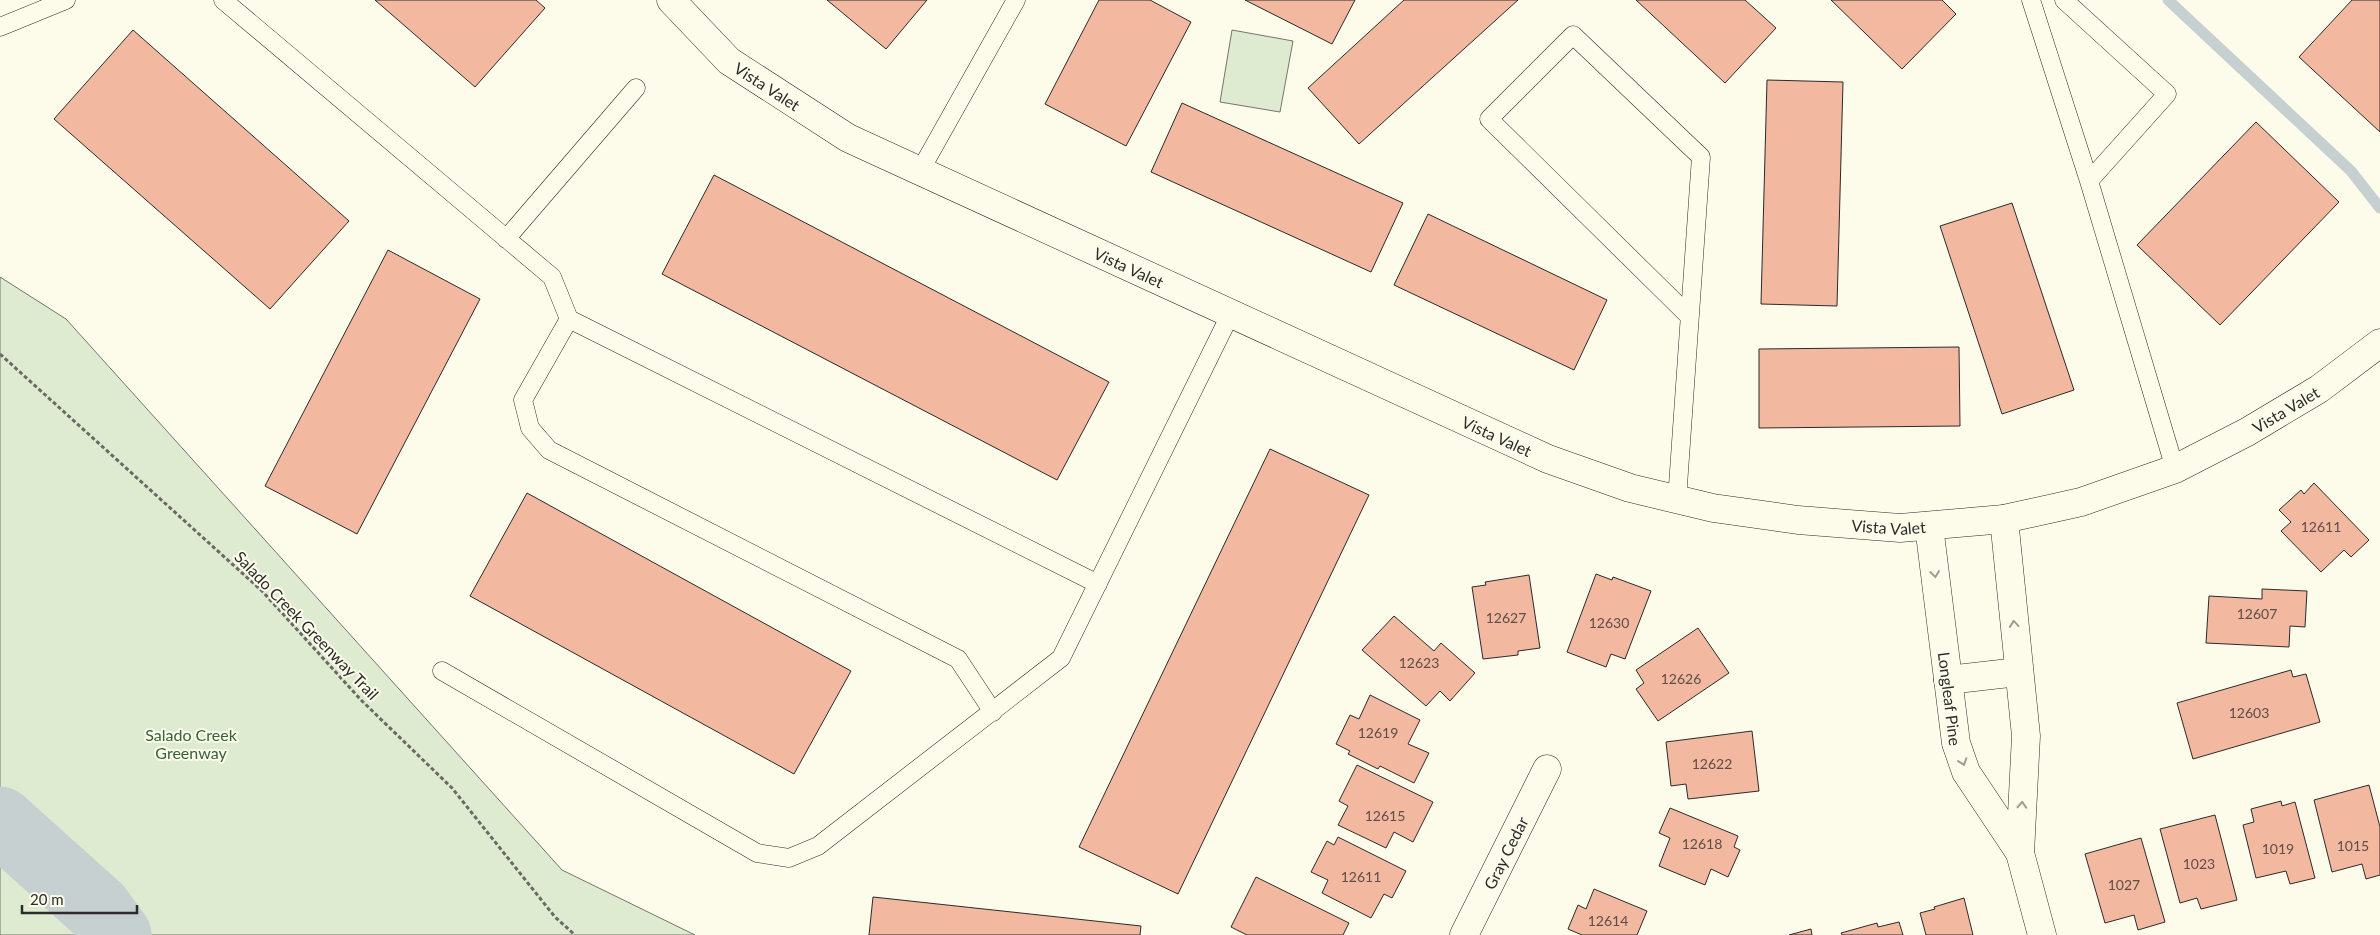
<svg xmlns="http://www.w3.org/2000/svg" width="2380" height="935" font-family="Lato,sans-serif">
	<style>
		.green { fill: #deebd1; stroke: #74746e }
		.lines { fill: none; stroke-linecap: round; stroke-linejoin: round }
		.stream { stroke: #c7d0d0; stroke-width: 11 }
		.river { stroke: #c7d0d0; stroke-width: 69 }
		.building { fill: #f2b8a0; stroke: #2b2b2b }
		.service-casing { stroke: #2b2b2b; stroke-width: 19 }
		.minor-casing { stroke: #2b2b2b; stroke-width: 29 }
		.path { stroke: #6a6964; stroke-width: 3; stroke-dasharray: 4 2.5; stroke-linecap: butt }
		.service { stroke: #fdfbea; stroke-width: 18 }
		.minor { stroke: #fdfbea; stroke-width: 28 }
		.oneway { stroke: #9e9d94 }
		.labels { text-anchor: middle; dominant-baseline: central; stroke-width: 4; stroke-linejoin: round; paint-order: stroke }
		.number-label { font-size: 14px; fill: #5d4e48 }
		.street-label { font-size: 16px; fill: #2b2b2b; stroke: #fdfbea }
		.park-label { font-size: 16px; fill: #34623c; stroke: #fdfbea }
	</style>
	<rect width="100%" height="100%" fill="#fdfbea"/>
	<!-- green -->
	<path class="green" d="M1232,30L1293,41L1280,112L1220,102Z
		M0,277L66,319L562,870L695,935H0Z"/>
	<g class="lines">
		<!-- stream -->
		<path class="stream" d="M2168,0L2351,171L2380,208"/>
		<!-- river -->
		<path class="river" d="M0,821L98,909L117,935"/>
	</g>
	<!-- building -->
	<path class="building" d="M375,0H536L545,8L475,87Z
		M827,0H927L886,49Z
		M1099,0H1150L1191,22L1126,146L1045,104Z
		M1245,0H1355L1332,44Z
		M1404,0H1518L1359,144L1308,88Z
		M1636,0H1745L1776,28L1725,83Z
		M1831,0H1942L1956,14L1902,69Z
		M2352,0H2380V132L2299,57Z
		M133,30L349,221L270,309L54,119Z
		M1767,80L1843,82L1837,306L1761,304Z
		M1182,103L1403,203L1371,272L1151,172Z
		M2256,122L2339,202L2220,325L2137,245Z
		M714,175L1109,382L1057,480L662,274Z
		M2012,203L2074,390L2002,414L1940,226Z
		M1428,214L1607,300L1574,370L1394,285Z
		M388,250L480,299L357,534L265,486Z
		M1959,347L1960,426L1759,428V349Z
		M1270,449L1369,495L1178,894L1079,847Z
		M2314,483L2369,540L2351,557L2344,550L2321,572L2281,531L2291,522L2279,510L2301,490L2304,494Z
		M527,493L851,671L794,774L470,596Z
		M1596,574L1612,580L1613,577L1651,591L1625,659L1611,654L1606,667L1567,652Z
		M1529,575L1540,648L1518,651V655L1483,659L1472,587L1486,585L1485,582Z
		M2262,589L2307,591L2305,627L2290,626L2289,647L2206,643L2209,596L2262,599Z
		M1394,616L1434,651L1441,643L1475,673L1450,701L1440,691L1426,706L1362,650Z
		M1698,628L1729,673L1658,721L1636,689L1644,683L1636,670Z
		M2291,670L2293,677L2306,674L2320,722L2193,759L2177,703Z
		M1370,695L1420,720L1408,744L1429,753L1414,783L1380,766L1378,769L1348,754L1350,751L1336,744L1350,715L1359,719Z
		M1752,731L1759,791L1688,799L1686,784L1671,786L1666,742Z
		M1357,765L1433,802L1413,842L1394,832L1386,848L1338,825L1348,806L1339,801Z
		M2369,785L2380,827V875L2366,879L2362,864L2332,872L2314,800Z
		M2281,801L2282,806L2295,802L2315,878L2290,884L2286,871L2256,878L2243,825L2254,822L2251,809Z
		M1670,808L1738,836L1734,847L1740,850L1728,877L1711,869L1705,885L1659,866L1670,838L1659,833Z
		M2215,815L2237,900L2201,909L2197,898L2180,903L2160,829Z
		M1338,837L1406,871L1392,898L1384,894L1371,918L1322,893L1328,880L1311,872L1327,841L1334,845Z
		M2141,838L2165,922L2138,930L2134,915L2105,923L2085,854Z
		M1256,877L1349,923L1343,935H1247L1231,927Z
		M1594,889L1647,911L1637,935H1582L1568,929L1578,905L1586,909Z
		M873,897L1141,926L1140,935H869Z
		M1964,898L1973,935H1926L1920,913L1935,909L1934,907Z
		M1899,922L1903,935H1842L1841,933L1877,923L1878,927Z
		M1811,929L1812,935H1789Z"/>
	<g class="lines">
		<defs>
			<path id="service" d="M223,0L552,277L569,319L1098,584
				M2031,0L2089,181L2175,469
				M2064,0L2167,94L2089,181
				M0,27L66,0
				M920,171L1016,0
				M506,239L636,88
				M569,319L523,400L530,428L549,450L958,659L993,712
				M1677,500L1701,157L1573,35L1489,119L1689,316
				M442,671L757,853L789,858L818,846L1061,658L1231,313"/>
			<g id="minor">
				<path id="s1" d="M671,0L729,61L848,138L1548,459L1630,488L1713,508L1798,520L1900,528L2004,519L2081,502L2175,469L2247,432L2319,389L2380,343"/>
				<path d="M2004,519L2026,736L2020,853L2042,935"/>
				<path id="s2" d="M1929,526L1956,743L1966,772L2020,853"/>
				<path d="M1948,680L2018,672"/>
				<path id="s3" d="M1464,935L1547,769"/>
			</g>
		</defs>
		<!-- service casing -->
		<use href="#service" class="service-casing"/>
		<!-- minor casing -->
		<use href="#minor" class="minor-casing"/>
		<!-- path -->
		<path class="path" d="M0,354L262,591L361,700L452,788L555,917L575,935"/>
		<!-- service -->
		<use href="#service" class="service"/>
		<!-- minor -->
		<use href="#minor" class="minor"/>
	</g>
	<!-- one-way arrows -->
	<defs><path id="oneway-chevron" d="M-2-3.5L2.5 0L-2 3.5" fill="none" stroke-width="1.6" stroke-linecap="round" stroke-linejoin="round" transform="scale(1.25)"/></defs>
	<g class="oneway">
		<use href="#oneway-chevron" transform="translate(1935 574) rotate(83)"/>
		<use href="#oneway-chevron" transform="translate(2014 624) rotate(-95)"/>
		<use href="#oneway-chevron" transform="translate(1963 762) rotate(71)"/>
		<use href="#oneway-chevron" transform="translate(2022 805) rotate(-87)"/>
	</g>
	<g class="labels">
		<!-- number labels -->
		<g class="number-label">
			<text x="2321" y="526">12611</text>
			<text x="2257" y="613">12607</text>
			<text x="1506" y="617">12627</text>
			<text x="1609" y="622">12630</text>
			<text x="1419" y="662">12623</text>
			<text x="1681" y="678">12626</text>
			<text x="2249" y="712">12603</text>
			<text x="1378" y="732">12619</text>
			<text x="1712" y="763">12622</text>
			<text x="1385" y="815">12615</text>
			<text x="1702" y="843">12618</text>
			<text x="2353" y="845">1015</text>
			<text x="2278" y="848">1019</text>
			<text x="2199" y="863">1023</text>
			<text x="1361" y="876">12611</text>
			<text x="2124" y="884">1027</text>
			<text x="1608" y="920">12614</text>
		</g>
		<!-- street labels -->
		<g class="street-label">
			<text stroke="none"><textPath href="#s1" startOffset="130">Vista Valet</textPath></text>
			<text stroke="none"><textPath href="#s1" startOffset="535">Vista Valet</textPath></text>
			<text stroke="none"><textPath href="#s1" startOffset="1765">Vista Valet</textPath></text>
			<text stroke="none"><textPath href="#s1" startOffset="940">Vista Valet</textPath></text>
			<text stroke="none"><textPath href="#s1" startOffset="1345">Vista Valet</textPath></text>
			<text transform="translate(307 625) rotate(46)">Salado Creek Greenway Trail</text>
			<text stroke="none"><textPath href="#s2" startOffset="174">Longleaf Pine</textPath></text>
			<text stroke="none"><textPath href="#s3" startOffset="92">Gray Cedar</textPath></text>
		</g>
		<!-- park labels -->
		<g class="park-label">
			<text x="191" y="734">Salado Creek<tspan x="191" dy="18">Greenway</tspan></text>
		</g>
	</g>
	<!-- scale -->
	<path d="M22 905v8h115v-8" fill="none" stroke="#2b2b2b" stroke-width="2.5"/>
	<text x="30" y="905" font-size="15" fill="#2b2b2b" stroke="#fdfbea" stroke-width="4" paint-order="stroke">20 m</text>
</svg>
